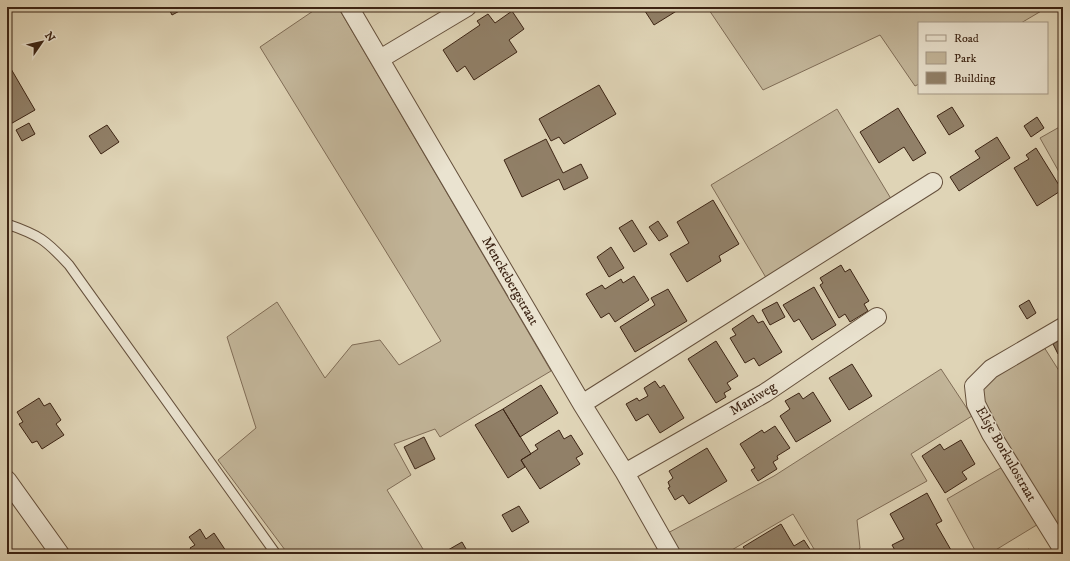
<svg xmlns="http://www.w3.org/2000/svg" width="1070" height="561" font-family="'IM FELL DW Pica',serif">
	<style>
		.green { fill: #c3b69a; stroke: #806d57 }
		.building { fill: #918068; stroke: #3c2414 }
		.lines { fill: none; stroke-linecap: round; stroke-linejoin: round }
		.lane-casing { stroke: #65503c; stroke-width: 11 }
		.street-casing { stroke: #65503c; stroke-width: 20 }
		.lane { stroke: #eae3d0; stroke-width: 9 }
		.street { stroke: #eae3d0; stroke-width: 18 }
		.labels { text-anchor: middle; dominant-baseline: central; stroke-width: 3; stroke-linejoin: round; paint-order: stroke }
		.street-label { font-size: 14px; fill: #3c2414; stroke: #eae3d0 }
	</style>
	<rect width="100%" height="100%" fill="#dfd4b6"/>
	<filter id="stains"><feTurbulence type="fractalNoise" baseFrequency=".005" numOctaves="4"/><feColorMatrix values="0 0 0 0 .2 0 0 0 0 .09 0 0 0 0 .02 0 0 0 .5 -.17"/></filter>
	<radialGradient id="worn" r=".72"><stop offset=".6" stop-color="#630" stop-opacity="0"/><stop offset="1" stop-color="#630" stop-opacity=".3"/></radialGradient>
	<!-- green -->
	<path class="green" d="M319,7H338L551,371L440,437L435,429L394,444L411,475L387,490L426,554H288L218,460L256,428L227,337L277,302L325,378L352,345L380,340L399,365L441,341L260,47Z
		M707,7H1048L1021,23H919V84L915,86L880,35L763,90Z
		M837,109L893,202L768,281L711,185Z
		M1063,125V179L1040,138Z
		M1042,344L1063,377V539L980,401L981,386Z
		M941,369L972,416L911,454L927,481L857,520L860,548L855,554H817L793,514L725,554H676L666,534L774,476Z
		M1004,466L1040,523L989,554H977L947,499Z"/>
	<!-- building -->
	<path class="building" d="M168,7H187L172,15Z
		M645,7H683L654,25L643,8Z
		M512,11L524,29L509,40L517,52L474,80L465,66L457,72L443,50L480,25L477,21L488,14L495,23Z
		M7,62L35,110L7,126Z
		M599,85L616,114L564,144L559,137L551,141L539,119Z
		M952,107L964,126L949,135L937,116Z
		M898,108L926,153L913,161L904,147L879,163L860,132Z
		M1037,117L1044,128L1031,137L1024,126Z
		M29,123L35,134L22,141L16,130Z
		M107,125L119,142L101,154L89,136Z
		M997,137L1010,158L959,191L950,177L980,158L975,151Z
		M546,139L563,173L581,164L588,178L564,190L559,179L522,197L504,160Z
		M1036,148L1062,190L1037,206L1014,168L1029,159L1026,155Z
		M713,200L739,244L719,256L721,261L687,282L670,254L689,243L677,222Z
		M632,220L647,244L634,252L619,228Z
		M658,221L668,236L659,241L649,227Z
		M611,247L624,268L609,277L597,257Z
		M841,265L845,272L850,269L869,301L864,304L868,311L850,322L845,314L839,318L820,285L823,283L820,278Z
		M634,276L649,300L615,322L609,313L601,318L586,294L602,285L605,289L621,279L623,283Z
		M814,287L836,325L812,340L799,319L794,322L783,305Z
		M668,289L687,321L635,352L620,327L655,305L651,298Z
		M1029,300L1036,313L1027,319L1019,306Z
		M777,302L785,317L770,325L762,310Z
		M753,315L758,323L763,321L782,352L759,366L754,358L745,363L730,338L736,335L732,329Z
		M1063,338V352L1058,354L1053,344Z
		M716,341L738,376L727,383L731,389L724,393L726,397L716,403L688,359Z
		M852,364L872,396L849,410L829,378Z
		M655,381L660,388L664,385L684,418L660,433L648,414L636,421L626,404L637,398L639,401L648,396L644,388Z
		M541,385L558,413L520,437L503,409Z
		M813,392L831,421L796,442L780,416L790,409L785,401L799,393L803,399Z
		M39,398L44,406L50,403L61,420L56,424L64,435L42,449L37,441L32,443L19,424L23,422L17,412Z
		M503,409L531,454L521,460L525,467L508,478L475,425Z
		M775,426L790,448L777,456L778,459L773,462L777,469L758,481L751,470L755,468L740,444L762,430L764,433Z
		M559,430L564,439L571,435L583,454L576,458L580,464L540,489L521,460L538,449L535,445Z
		M424,437L435,459L415,469L404,447Z
		M961,440L975,464L962,472L967,479L945,493L922,456L940,444L944,450Z
		M707,448L727,481L689,504L683,495L675,500L668,488L670,487L668,482L673,478L669,471Z
		M927,493L942,521L936,524L951,550L944,554H897L892,545L904,539L890,514Z
		M519,506L529,522L512,532L502,515Z
		M781,524L794,546L804,540L813,554H744L747,552L743,547Z
		M200,529L206,539L214,533L228,554H194L190,548L195,545L189,537Z
		M462,542L469,554H441Z
		M1029,549L1032,554H1020Z"/>
	<g class="lines">
		<defs>
			<path id="lane" d="M7,224C39,235 46,240 69,265L276,554"/>
			<path id="street" d="M349,7L582,404L625,473L671,554
				M380,59L467,7
				M1063,327L991,369L974,386L976,404L991,434L1063,550
				M582,404L933,182
				M625,473L765,393L877,317
				M7,480L60,554"/>
		</defs>
		<!-- lane casing -->
		<use href="#lane" class="lane-casing"/>
		<!-- street casing -->
		<use href="#street" class="street-casing"/>
		<!-- lane -->
		<use href="#lane" class="lane"/>
		<!-- street -->
		<use href="#street" class="street"/>
	</g>
	<g class="labels">
		<!-- street labels -->
		<g class="street-label">
			<text transform="translate(510 281) rotate(60)">Menckebergstraat</text>
			<text transform="translate(753 399) rotate(-31)">Maniweg</text>
			<text transform="translate(1006 454) rotate(60)">Elsje Borkulostraat</text>
		</g>
	</g>
	<!-- margin -->
	<rect width="1070" height="561" fill="none" stroke="#dfd4b6" stroke-width="24"/>
	<rect x="8" y="8" width="1054" height="545" fill="none" stroke="#3c2414" stroke-width="2"/>
	<rect x="12" y="12" width="1046" height="537" fill="none" stroke="#3c2414"/>
	<!-- legend -->
	<rect x="918" y="22" width="130" height="72" fill="#eae3d0" stroke="#a49785"/>
	<rect x="926" y="35" width="20" height="6" fill="#eae3d0" stroke="#a49785"/>
	<text x="954" y="42" font-size="12" fill="#3c2414">Road</text>
	<rect x="926" y="52" width="20" height="12" fill="#c3b69a" stroke="#a49785"/>
	<text x="954" y="62" font-size="12" fill="#3c2414">Park</text>
	<rect x="926" y="72" width="20" height="12" fill="#918068" stroke="#a49785"/>
	<text x="954" y="82" font-size="12" fill="#3c2414">Building</text>
	<!-- north arrow -->
	<g transform="translate(42 42) rotate(56)" stroke="#eae3d0" stroke-width="3" paint-order="stroke">
	<path d="M0-3L7 15L0 10L-7 15Z" fill="#3c2414"/>
	<text y="-6" font-size="11" font-weight="bold" text-anchor="middle" fill="#3c2414">N</text>
	</g>
	<rect width="100%" height="100%" filter="url(#stains)"/>
	<rect width="100%" height="100%" fill="url(#worn)"/>
</svg>
